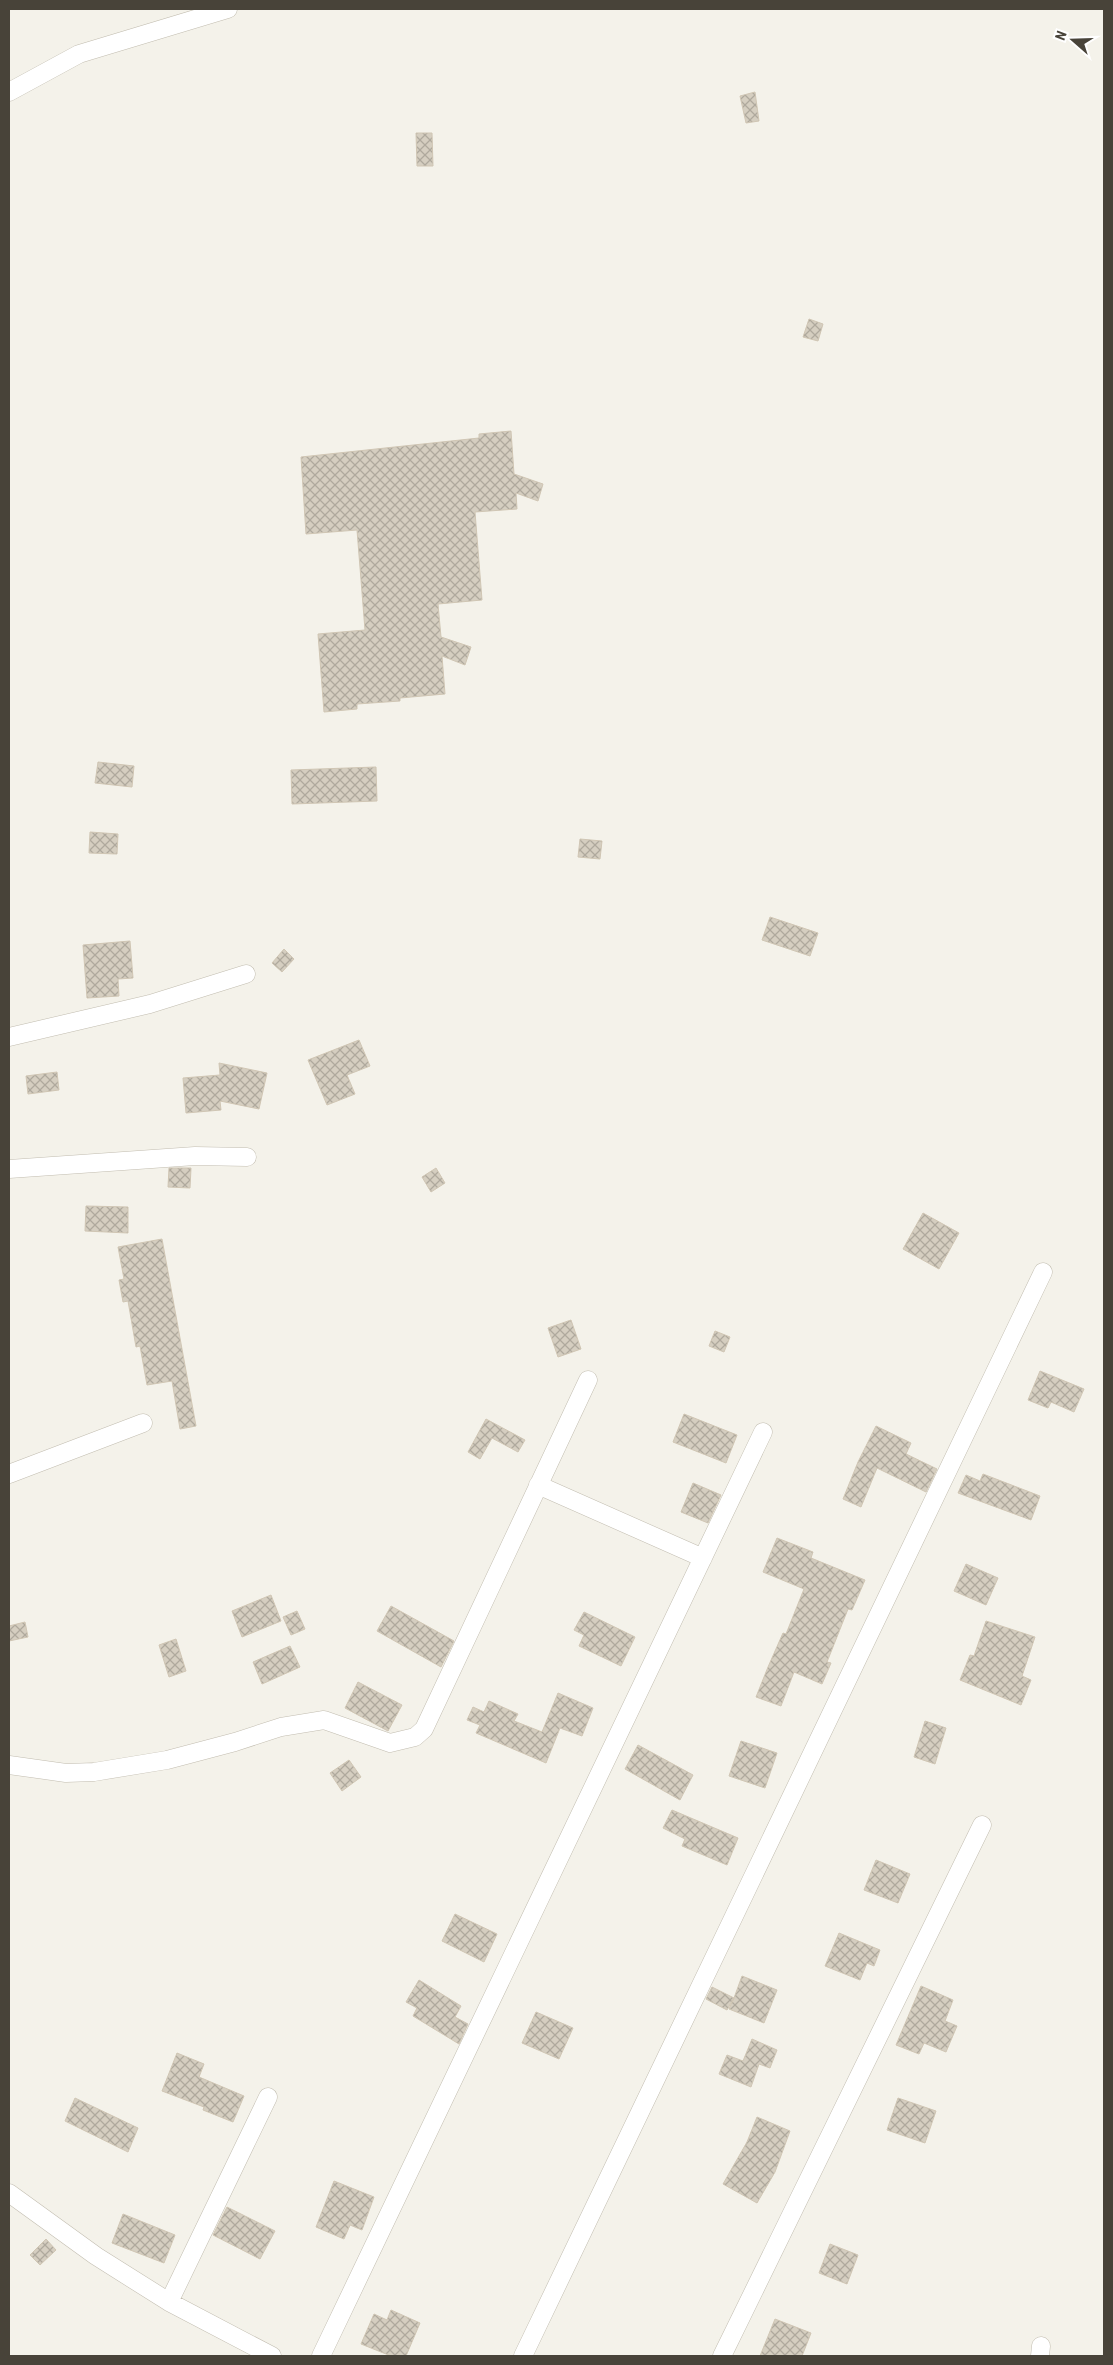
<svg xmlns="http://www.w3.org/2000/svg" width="1113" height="2365" font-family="'Roboto Condensed',sans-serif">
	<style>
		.building { fill: url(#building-cross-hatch); stroke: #d0c6b4 }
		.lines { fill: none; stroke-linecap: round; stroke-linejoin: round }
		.minor-casing { stroke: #c2bdb0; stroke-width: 19 }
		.minor { stroke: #fff; stroke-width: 18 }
	</style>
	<defs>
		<pattern id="building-cross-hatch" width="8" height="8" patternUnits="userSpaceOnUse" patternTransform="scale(1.25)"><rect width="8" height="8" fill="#d5cec0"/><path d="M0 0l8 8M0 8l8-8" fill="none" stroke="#afa99d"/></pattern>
	</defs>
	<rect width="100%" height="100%" fill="#f4f2ea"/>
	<!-- building -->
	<path class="building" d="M755,92L759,121L746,123L740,96Z
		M416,133H432L433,166H417Z
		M809,319L823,324L818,341L803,337Z
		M511,431L514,474L543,484L538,501L516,493L517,509L475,512L482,600L438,604L441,637L471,647L465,665L442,656L445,694L400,698V701L357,704V709L324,712L318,634L365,630L357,530L306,534L301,457L479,438V434Z
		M98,762L134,766L132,787L95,783Z
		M376,767L377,801L292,804L291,770Z
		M90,832L118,834L117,854L89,853Z
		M580,839L602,841L600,859L578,857Z
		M770,917L818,933L810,956L762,940Z
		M130,941L133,978L118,979L119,996L87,998L83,945Z
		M284,949L294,959L282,972L272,963Z
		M359,1040L370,1066L347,1075L355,1094L327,1105L308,1060Z
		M219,1063L267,1073L259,1109L220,1101L221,1110L186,1113L183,1078L220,1075Z
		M57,1072L59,1090L28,1094L26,1076Z
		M169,1168H191L190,1188L168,1187Z
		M436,1168L445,1183L431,1192L422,1177Z
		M86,1206L128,1207V1233L85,1231Z
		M923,1213L959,1233L939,1269L903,1249Z
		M162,1239L196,1426L180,1429L172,1381L147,1385L140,1346L136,1347L128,1301L123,1302L119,1280L124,1279L118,1247Z
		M571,1320L581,1349L558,1357L548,1328Z
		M715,1331L730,1337L724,1352L709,1346Z
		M1040,1371L1084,1389L1074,1412L1051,1402L1048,1408L1028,1400Z
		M684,1414L737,1435L726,1463L673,1442Z
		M486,1419L525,1440L518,1452L492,1438L480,1459L468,1452Z
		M876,1426L911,1443L906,1454L937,1469L926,1492L877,1468L861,1507L843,1499L858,1462Z
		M983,1474L1040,1496L1031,1520L958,1493L966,1475L980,1481Z
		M693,1483L721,1495L708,1523L681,1512Z
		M777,1538L813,1552L811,1558L865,1580L852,1610L848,1609L827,1662L831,1663L822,1684L794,1672L781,1706L756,1697L768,1667L783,1633L786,1634L804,1589L763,1572Z
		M966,1564L998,1578L986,1605L954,1591Z
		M271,1595L281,1621L242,1637L232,1611Z
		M391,1606L454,1641L441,1667L377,1631Z
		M297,1611L305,1629L291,1635L283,1617Z
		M584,1612L635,1637L621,1666L579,1646L584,1635L574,1630Z
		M986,1621L1035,1637L1022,1676L1031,1680L1021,1705L960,1680L970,1655L974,1656Z
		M25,1622L28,1637L9,1641V1626Z
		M176,1639L186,1671L169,1677L159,1645Z
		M290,1646L300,1667L262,1684L253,1662Z
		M358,1682L402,1705L388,1731L345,1708Z
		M558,1693L593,1708L582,1736L560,1728L546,1763L476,1733L480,1725L467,1720L473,1707L484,1712L489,1701L518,1714L514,1721L542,1732Z
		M925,1721L946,1728L935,1764L914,1757Z
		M741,1741L777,1753L765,1788L729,1776Z
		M638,1745L693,1775L680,1800L625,1769Z
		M349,1760L361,1777L342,1791L330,1773Z
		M672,1810L738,1838L727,1865L682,1846L685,1839L663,1828Z
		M876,1860L910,1874L898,1903L864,1890Z
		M455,1914L497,1934L484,1962L442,1941Z
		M839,1933L880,1950L874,1966L867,1963L860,1980L825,1966Z
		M742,1976L777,1990L764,2023L729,2009L734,1998L727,2010L706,1999L712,1987L734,1998Z
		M419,1980L461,2006L455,2017L468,2024L459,2044L413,2016L417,2008L406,2002Z
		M921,1986L953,2000L945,2021L957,2026L946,2052L924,2043L919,2054L896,2045Z
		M536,2012L573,2028L559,2059L522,2043Z
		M752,2039L777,2050L770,2068L759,2064L751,2087L719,2074L727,2055L743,2061Z
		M177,2053L204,2064L199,2077L244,2096L233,2122L203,2110L204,2107L162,2091Z
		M75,2098L138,2128L128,2152L65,2121Z
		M898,2098L936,2111L925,2143L887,2130Z
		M757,2117L790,2131L775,2172L757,2203L723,2184L747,2142Z
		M334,2181L374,2197L362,2230L350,2225L344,2239L316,2227Z
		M227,2207L275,2231L260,2259L213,2235Z
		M123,2214L175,2235L164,2263L112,2243Z
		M46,2239L56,2250L40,2265L30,2255Z
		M830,2244L858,2255L847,2284L819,2273Z
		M391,2310L420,2323L406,2356H391L361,2344L374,2314L387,2320Z
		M775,2319L811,2333L802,2356H760Z"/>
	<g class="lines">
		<defs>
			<path id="minor" d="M9,92L79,54L228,9
				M9,1037L150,1004L246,974
				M9,1169L195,1156L247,1157
				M9,1474L143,1423
				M538,1485L703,1558
				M9,1765L66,1773L94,1772L167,1760L235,1742L281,1727L324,1720L390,1743L415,1737L424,1729L588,1380
				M9,2193L96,2256L169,2302L272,2356
				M169,2302L268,2097
				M321,2356L763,1432
				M523,2356L1043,1272
				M722,2356L982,1825
				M1040,2356L1041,2346"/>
		</defs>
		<!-- minor casing -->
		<use href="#minor" class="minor-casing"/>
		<!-- minor -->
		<use href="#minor" class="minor"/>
	</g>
	<!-- border -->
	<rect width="1113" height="2365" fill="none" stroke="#484339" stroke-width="20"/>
	<!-- north arrow -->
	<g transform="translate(1073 40) rotate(290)" stroke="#ffffff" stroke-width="4" paint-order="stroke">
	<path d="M0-4L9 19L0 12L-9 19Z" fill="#484339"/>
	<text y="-8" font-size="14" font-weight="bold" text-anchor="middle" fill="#484339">N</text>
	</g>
</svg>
